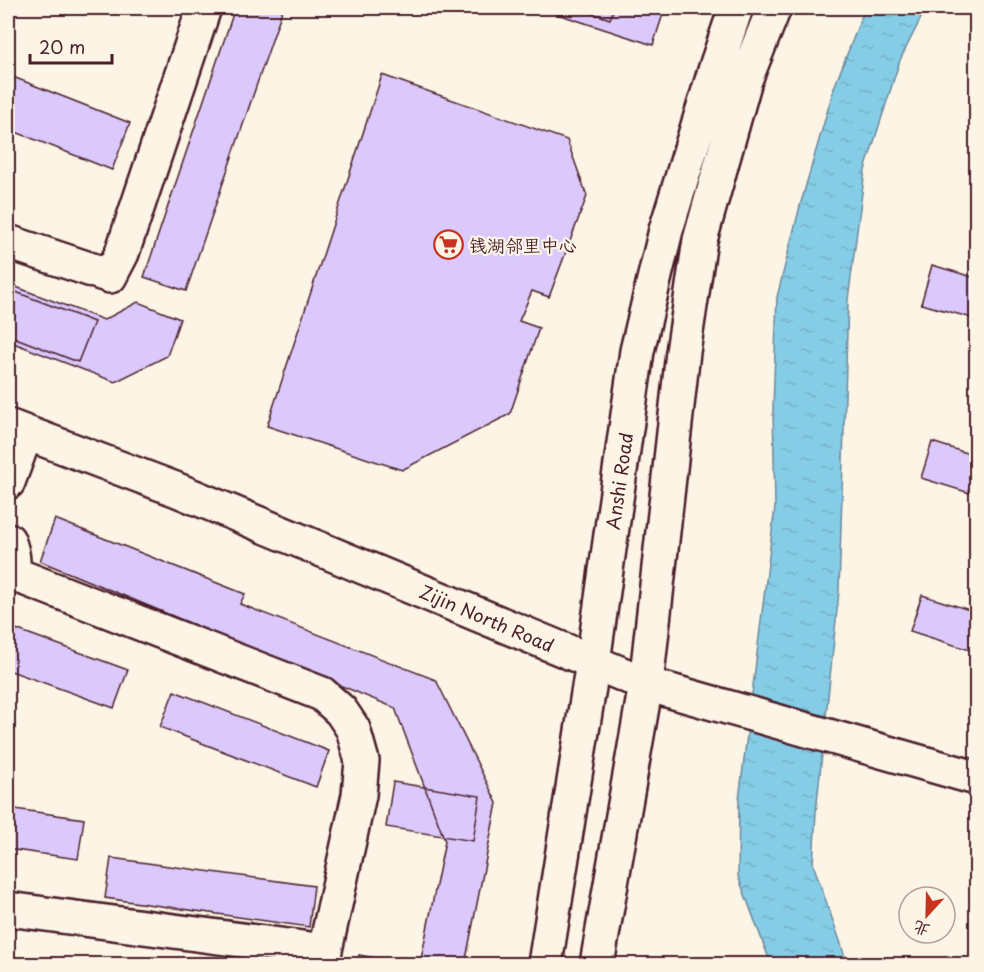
<svg xmlns="http://www.w3.org/2000/svg" width="984" height="972" font-family="'Playpen Sans','LXGW WenKai TC',sans-serif">
	<style>
		.water { fill: url(#water-ripples); stroke: #6d879c; stroke-width: 1.5 }
		.building { fill: #dac9fa; stroke: #4a1f2b; stroke-width: 1.5 }
		.lines { fill: none; stroke-linecap: round; stroke-linejoin: round }
		.minor-casing { stroke: #4a1f2b; stroke-width: 38 }
		.major-casing { stroke: #4a1f2b; stroke-width: 38 }
		.minor { stroke: #fcf5e5; stroke-width: 33 }
		.major { stroke: #fcf5e5; stroke-width: 33 }
		.labels { text-anchor: middle; dominant-baseline: central; stroke-width: 4.5; stroke-linejoin: round; paint-order: stroke }
		.poi-label { font-size: 18px; fill: #4a1f2b; stroke: #fcf5e5; text-anchor: start }
		.street-label { font-size: 18px; fill: #4a1f2b; stroke: #fcf5e5 }
	</style>
	<defs>
		<pattern id="water-ripples" width="26" height="14" patternUnits="userSpaceOnUse" patternTransform="scale(1.5)"><rect width="26" height="14" fill="#85cde7"/><path d="M2 4q2-2 4 0t4 0M15 11q2-2 4 0t4 0" fill="none" stroke="#74b0c6"/></pattern>
	</defs>
	<rect width="100%" height="100%" fill="#fcf5e5"/>
	<filter id="ink" filterUnits="userSpaceOnUse"><feTurbulence type="fractalNoise" baseFrequency=".0167" numOctaves="2"/><feDisplacementMap in="SourceGraphic" scale="12" xChannelSelector="R" yChannelSelector="G"/><feConvolveMatrix kernelMatrix="1 2 1 2 8 2 1 2 1" color-interpolation-filters="sRGB"/></filter>
	<g filter="url(#ink)">
		<!-- water -->
		<path class="water" d="M865,8H926L900,60L865,170L848,300L839,591L816,812L813,864L840,941L847,964H771L738,876L739,800L775,507L773,408L777,297L800,206L834,88Z"/>
		<!-- building -->
		<path class="building" d="M235,8H283L186,291L144,277Z
			M539,8H665L653,45Z
			M577,8H614L610,19Z
			M8,75L130,123L112,170L8,129Z
			M382,75L567,140L587,196L549,297L532,291L519,321L539,328L510,414L402,470L267,426Z
			M932,265L976,278V319L921,304Z
			M8,284L104,320L138,302L180,319L167,356L115,382L8,341Z
			M8,289L94,322L78,362L8,335Z
			M932,442L976,456V495L921,478Z
			M55,519L245,594L240,604L436,680L497,803L465,964H420L445,841L395,708L40,561Z
			M922,595L976,612V652L910,631Z
			M13,628L128,670L114,708L8,670V643Z
			M174,691L329,751L316,787L160,727Z
			M393,782L480,796L473,841L386,827Z
			M8,808L84,819L78,859L8,849Z
			M111,858L314,886L309,927L105,898Z
			M8,955H13L12,964H8Z
			M359,955L410,964H358Z"/>
		<g class="lines">
			<defs>
				<path id="minor" d="M8,242L110,276L122,253L204,8
					M8,426L175,489L646,684L976,778
					M8,482L26,433
					M8,540C13,553 16,566 8,578
					M11,573L322,694L341,711L353,729L362,761L359,795L322,964
					M8,909L325,951"/>
				<path id="major" d="M545,964L593,662L637,351L666,230L717,64L736,8
					M597,964L646,684L683,352L700,240L745,80L774,8"/>
			</defs>
			<!-- minor casing -->
			<use href="#minor" class="minor-casing"/>
			<!-- major casing -->
			<use href="#major" class="major-casing"/>
			<!-- minor -->
			<use href="#minor" class="minor"/>
			<!-- major -->
			<use href="#major" class="major"/>
		</g>
	</g>
	<!-- icons -->
	<defs>
		<symbol id="supermarket-ring" viewBox="-11 -11 22 22"><circle r="9.5" fill="#fcf5e5" stroke="#c8321e" stroke-width="1.5"/><path d="M-6-5.5h2.5l.6 2H6L4.5 2H-2.5L-4.4-4H-6ZM-1.5 3.2a1.3 1.3 0 1 0 .1 0ZM3 3.2a1.3 1.3 0 1 0 .1 0Z" fill="#c8321e"/></symbol>
	</defs>
	<g fill-rule="evenodd">
		<use href="#supermarket-ring" x="432" y="228" width="33" height="33"/>
	</g>
	<g class="labels">
		<!-- poi labels -->
		<g class="poi-label">
			<text x="469" y="244">钱湖邻里中心</text>
		</g>
		<!-- street labels -->
		<g class="street-label">
			<text transform="translate(619 481) rotate(-82)">Anshi Road</text>
			<text transform="translate(487 618) rotate(23)">Zijin North Road</text>
		</g>
	</g>
	<!-- margin -->
	<rect width="984" height="972" fill="none" stroke="#fcf5e5" stroke-width="30"/>
	<rect x="15" y="15" width="954" height="942" fill="none" stroke="#4a1f2b" stroke-width="2" filter="url(#ink)"/>
	<!-- north arrow -->
	<g transform="translate(927 915) rotate(202)"><circle r="28" fill="#fcf5e5" stroke="#b59f9b" stroke-width="1.5"/>
	<path d="M0-4.5L10 22L0 15L-10 22Z" fill="#c8321e"/>
	<text y="-9" font-size="16" font-weight="bold" text-anchor="middle" fill="#4a1f2b">北</text>
	</g>
	<!-- scale -->
	<path d="M30 54v9h82v-9" fill="none" stroke="#4a1f2b" stroke-width="3"/>
	<text x="39" y="54" font-size="18" fill="#4a1f2b" stroke="#fcf5e5" stroke-width="4.5" paint-order="stroke">20 m</text>
</svg>
